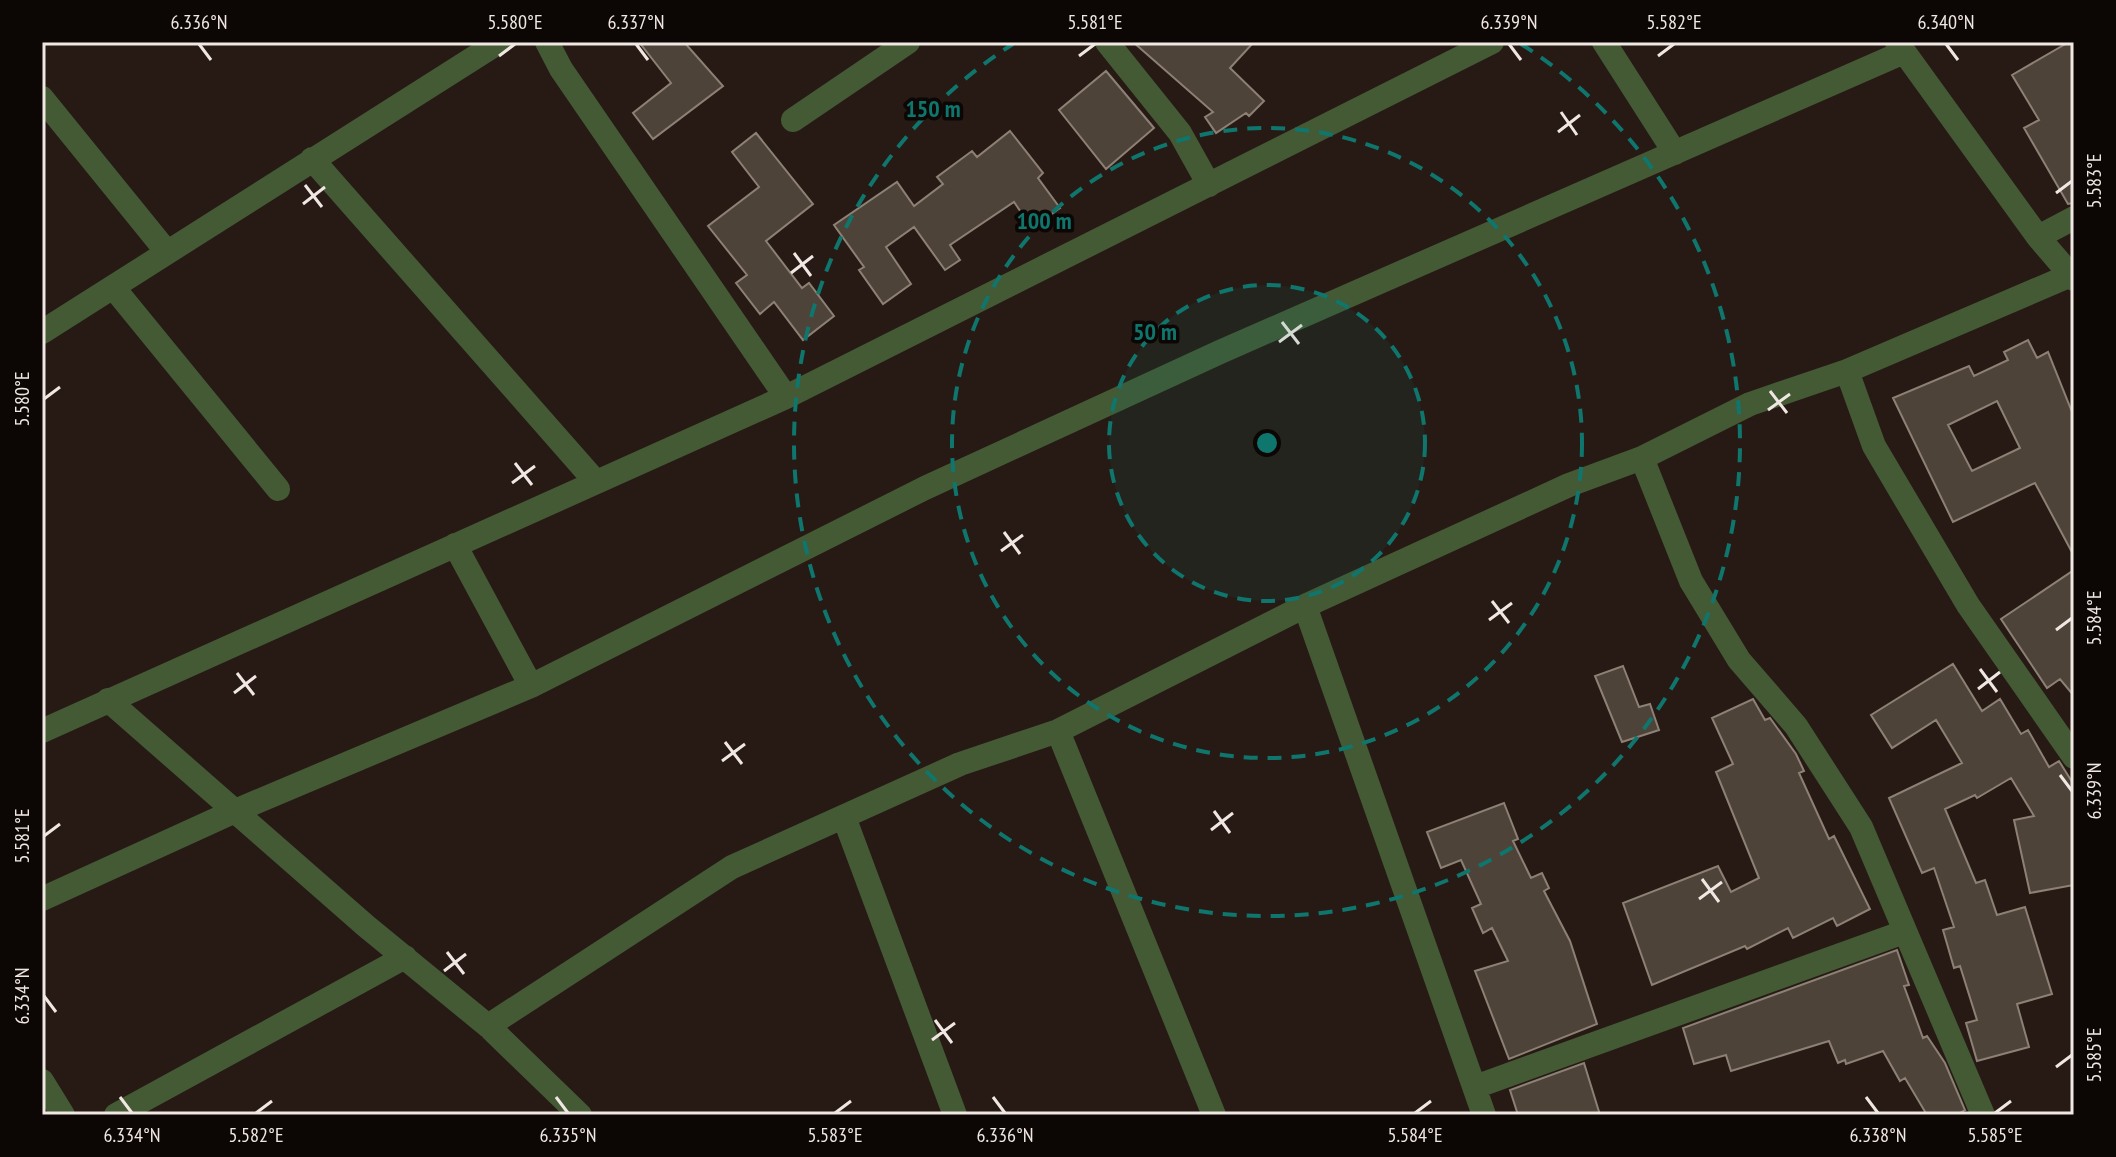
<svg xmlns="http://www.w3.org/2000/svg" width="2116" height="1157" font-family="'PT Sans Narrow',sans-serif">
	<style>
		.building { fill: #4e4339; stroke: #8d8075; stroke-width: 2; fill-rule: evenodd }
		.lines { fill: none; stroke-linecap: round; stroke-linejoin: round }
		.minor { stroke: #435a35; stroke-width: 24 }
		.ticks { fill: none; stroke: #f0e7e3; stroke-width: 3 }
		.ring { fill: none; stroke: #0f766e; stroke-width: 4; stroke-dasharray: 14 10 }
		.centre { fill: #0f766e; stroke: #0c0705; stroke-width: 4 }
		.ring-label { font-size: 24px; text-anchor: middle; font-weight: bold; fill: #0f766e; stroke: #0c0705; stroke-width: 7; stroke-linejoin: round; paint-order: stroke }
		.neatline { fill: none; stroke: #f0e7e3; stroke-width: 3 }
		.ticks-label { font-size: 20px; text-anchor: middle; fill: #f0e7e3 }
	</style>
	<rect width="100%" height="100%" fill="#271a15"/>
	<!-- building -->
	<path class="building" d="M639,42H684L723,86L653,139L633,113L671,83Z
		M1133,42H1254L1230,68L1264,101L1249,116L1246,113L1216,133L1205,117L1213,112Z
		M2069,42H2074V203L2068,204L2024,128L2039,120L2012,75Z
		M1106,71L1154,128L1106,169L1059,110Z
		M1010,131L1043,173L1038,178L1060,208L1032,228L1014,202L950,245L960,260L945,270L914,227L886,247L911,284L883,304L859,270L864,267L834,225L897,182L914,206L943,184L937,177L972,151L977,157Z
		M756,133L813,204L766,241L802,288L809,283L834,316L803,340L774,302L760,314L736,283L747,275L708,226L759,187L732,152Z
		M2028,340L2037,358L2048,352L2074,417V556L2035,483L1953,522L1893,398L1969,366L1974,376L2008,360L2004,352ZM1997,401L2020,448L1972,471L1948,425Z
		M2074,570V696L2060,679L2047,688L2001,619Z
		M1953,664L1982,711L2000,699L2021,734L2028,730L2049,767L2059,761L2074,785V885L2030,893L2014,820L2034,816L2011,778L1977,798L1975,795L1945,809L1976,883L1985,880L1997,915L2025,907L2052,994L2017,1004L2029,1047L1977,1061L1966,1023L1977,1020L1960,966L1954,968L1943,930L1954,927L1934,868L1922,873L1889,798L1962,763L1936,720L1892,748L1871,715Z
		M1623,666L1639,707L1650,704L1659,730L1622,742L1595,676Z
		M1753,699L1765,720L1770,718L1796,754L1804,771L1799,773L1829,839L1834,836L1870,909L1837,926L1833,918L1793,938L1788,928L1747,949L1745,946L1652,985L1623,903L1718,866L1731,892L1759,878L1716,772L1733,764L1712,718Z
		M1504,803L1518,839L1513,841L1531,878L1542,873L1549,888L1544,891L1570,941L1597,1024L1509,1059L1475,971L1508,961L1492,928L1483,933L1472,908L1481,904L1461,860L1441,868L1427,832Z
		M1897,950L1909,985L1904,986L1923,1038L1927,1036L1945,1063L1965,1110L1956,1115H1927L1905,1078L1900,1081L1883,1051L1846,1064L1845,1060L1838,1063L1829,1041L1731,1071L1726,1055L1694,1064L1683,1028Z
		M1584,1063L1600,1115H1518L1510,1090Z"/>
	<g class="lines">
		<!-- minor -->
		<path class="minor" d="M547,42L561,69L786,397
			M1107,42L1180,133L1209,185
			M1604,42L1675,153
			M1897,42L2038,237L2074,279
			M42,98L167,252
			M793,120L908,42
			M312,159L596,482
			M2038,237L2074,218
			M2071,275L1847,371L1874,446L1968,605L2074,757
			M113,287L278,489
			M42,332L499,42
			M1642,458L1691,581L1739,660L1796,726L1861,827L1983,1115
			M455,545L531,686L925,488L1220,352L1904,52
			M1305,606L1484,1115
			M108,700L366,926L488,1026L580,1115
			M42,731L786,397L1492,42
			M1058,731L1214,1115
			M844,817L955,1115
			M42,899L235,811L531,686
			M488,1026L732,867L960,764L1058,731L1305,606L1569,485L1642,458L1750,404L1847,371
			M42,1081L63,1115
			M1475,1087L1904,932
			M116,1115L405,957"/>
	</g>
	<!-- ticks -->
	<path class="ticks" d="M199,44L211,60M636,44L648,60M1509,44L1521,60M1946,44L1958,60M499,56L515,44M1079,56L1095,44M1658,56L1674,44M1561,112L1577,135M1558,132L1580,115M305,185L322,207M2056,193L2072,181M303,204L325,187M794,253L811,276M791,273L813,256M1282,322L1299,344M1279,342L1302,325M1770,391L1787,413M44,399L60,387M1768,410L1790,394M515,463L532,485M512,483L535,466M1004,532L1020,554M1001,551L1023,535M1492,601L1509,623M1489,620L1512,603M2056,630L2072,618M1980,669L1997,692M237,673L254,695M1978,689L2000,672M234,693L256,676M725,742L742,764M722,761L745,744M2060,775L2072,791M1214,811L1230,833M1211,830L1233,813M44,836L60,824M1702,879L1719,902M1699,899L1722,882M447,952L464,974M444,971L466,954M44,996L56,1012M935,1020L952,1043M932,1040L955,1023M2056,1067L2072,1055M120,1097L132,1113M556,1097L568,1113M993,1097L1005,1113M1866,1097L1878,1113M256,1113L272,1101M835,1113L851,1101M1415,1113L1431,1101M1995,1113L2011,1101"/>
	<!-- distance rings -->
	<circle cx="1267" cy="443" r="158" fill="#0f766e" fill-opacity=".12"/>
	<g class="ring">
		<circle cx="1267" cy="443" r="158"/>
		<circle cx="1267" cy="443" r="315"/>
		<path d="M1521 44A473 473 0 1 1 1013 44"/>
	</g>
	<circle cx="1267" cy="443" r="12" class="centre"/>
	<g class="ring-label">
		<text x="933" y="117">150 m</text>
		<text x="1044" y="229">100 m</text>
		<text x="1155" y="340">50 m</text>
	</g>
	<!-- border -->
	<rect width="2116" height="1157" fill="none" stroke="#0c0705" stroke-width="88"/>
	<rect x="44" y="44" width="2028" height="1069" class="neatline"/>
	<g class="ticks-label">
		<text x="199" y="29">6.336°N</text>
		<text x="515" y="29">5.580°E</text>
		<text x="636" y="29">6.337°N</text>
		<text x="1095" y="29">5.581°E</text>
		<text x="1509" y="29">6.339°N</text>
		<text x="1674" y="29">5.582°E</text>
		<text x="1946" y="29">6.340°N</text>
		<text transform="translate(2094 181) rotate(-90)" y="7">5.583°E</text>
		<text transform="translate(22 399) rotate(-90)" y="7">5.580°E</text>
		<text transform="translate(2094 618) rotate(-90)" y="7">5.584°E</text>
		<text transform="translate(2094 791) rotate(-90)" y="7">6.339°N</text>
		<text transform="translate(22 836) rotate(-90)" y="7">5.581°E</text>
		<text transform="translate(22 996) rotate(-90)" y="7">6.334°N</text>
		<text transform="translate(2094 1055) rotate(-90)" y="7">5.585°E</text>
		<text x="132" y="1142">6.334°N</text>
		<text x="256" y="1142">5.582°E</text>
		<text x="568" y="1142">6.335°N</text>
		<text x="835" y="1142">5.583°E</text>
		<text x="1005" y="1142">6.336°N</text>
		<text x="1415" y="1142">5.584°E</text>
		<text x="1878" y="1142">6.338°N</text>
		<text x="1995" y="1142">5.585°E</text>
	</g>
</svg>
